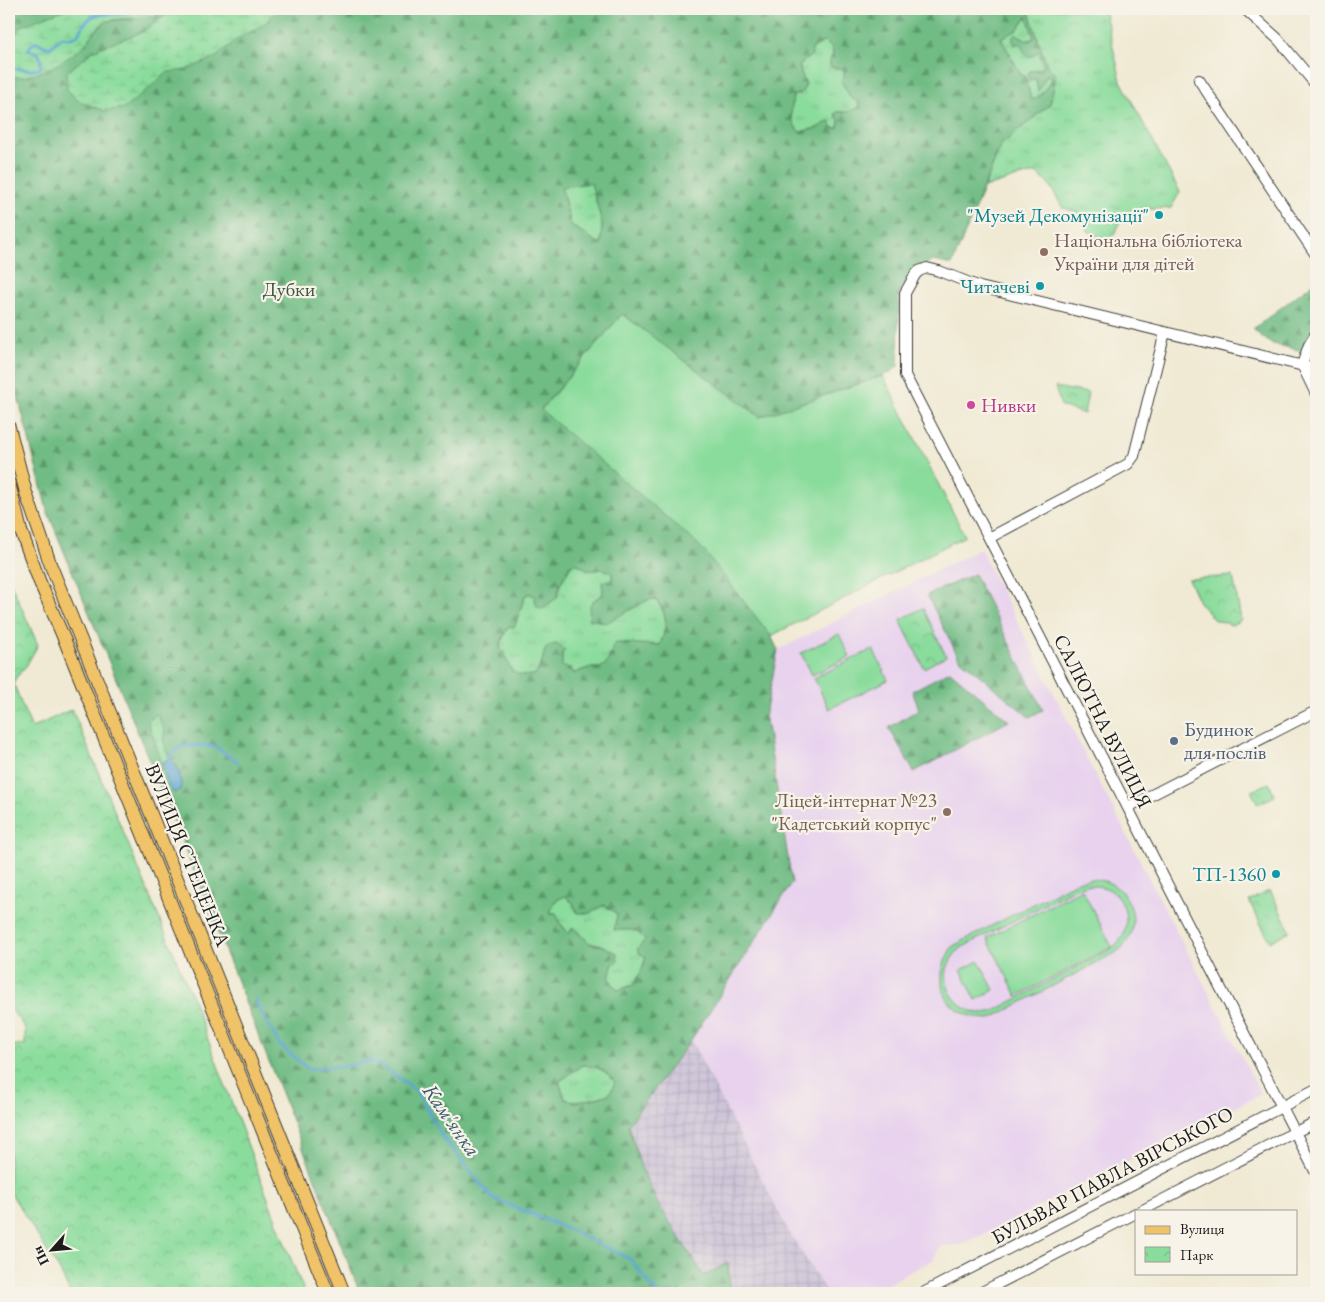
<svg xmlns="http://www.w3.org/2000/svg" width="1325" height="1302" font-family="'EB Garamond',serif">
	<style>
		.built { fill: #e8d2ee }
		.industrial { fill: url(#industrial-grid) }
		.grass { fill: url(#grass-tufts); stroke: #537c5c }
		.forest { fill: url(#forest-firs); stroke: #466c50; fill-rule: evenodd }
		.wetland { fill: url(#wetland-marsh); stroke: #537c5c }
		.park { fill: url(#park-crowns); stroke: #537c5c }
		.pitch { fill: #8adc9c; stroke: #537c5c; fill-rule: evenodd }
		.water { fill: #5da5d3; stroke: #3c6078 }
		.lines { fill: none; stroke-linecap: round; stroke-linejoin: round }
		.stream { stroke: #5da5d3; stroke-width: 3 }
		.minor-casing { stroke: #3c3b38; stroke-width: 12 }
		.major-casing { stroke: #3c3b38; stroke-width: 14 }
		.minor { stroke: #fff; stroke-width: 10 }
		.major { stroke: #f0c369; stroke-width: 12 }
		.culture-dot { fill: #0f9aa8; stroke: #f7f3e8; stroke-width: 2 }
		.education-dot { fill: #8d6e63; stroke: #f7f3e8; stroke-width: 2 }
		.hotel-dot { fill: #d1479c; stroke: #f7f3e8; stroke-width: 2 }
		.service-dot { fill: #5c6f8a; stroke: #f7f3e8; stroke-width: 2 }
		.labels { text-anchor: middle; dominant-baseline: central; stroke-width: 4.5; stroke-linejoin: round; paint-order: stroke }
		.culture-label { font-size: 20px; fill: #0d838f; stroke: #f7f3e8; text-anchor: end }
		.education-label { font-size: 20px; fill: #785e54; stroke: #f7f3e8; text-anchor: start }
		.park-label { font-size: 20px; fill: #3d5642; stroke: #f7f3e8 }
		.hotel-label { font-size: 20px; fill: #b23c85; stroke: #f7f3e8; text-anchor: start }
		.street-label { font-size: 20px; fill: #1c1c1c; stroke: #f7f3e8 }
		.service-label { font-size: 20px; fill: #4e5e75; stroke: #f7f3e8; text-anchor: start }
		.water-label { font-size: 21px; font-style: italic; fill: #395a6e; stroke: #f7f3e8 }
	</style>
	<defs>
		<pattern id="industrial-grid" width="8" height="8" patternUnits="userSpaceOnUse" patternTransform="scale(1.25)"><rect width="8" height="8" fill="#c9bfd7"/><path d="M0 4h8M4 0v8" fill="none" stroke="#aca4b8"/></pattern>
		<pattern id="grass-tufts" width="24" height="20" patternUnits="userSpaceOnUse" patternTransform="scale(1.25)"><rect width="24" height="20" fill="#8adc9c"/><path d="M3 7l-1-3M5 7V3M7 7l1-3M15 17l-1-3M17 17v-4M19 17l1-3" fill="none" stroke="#76bc86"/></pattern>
		<pattern id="forest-firs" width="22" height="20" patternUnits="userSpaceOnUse" patternTransform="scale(1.25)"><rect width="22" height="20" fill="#6fbc84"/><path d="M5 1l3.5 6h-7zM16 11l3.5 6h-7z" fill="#5a986b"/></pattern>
		<pattern id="wetland-marsh" width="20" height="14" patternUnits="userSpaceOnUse" patternTransform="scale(1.25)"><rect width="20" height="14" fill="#8adc9c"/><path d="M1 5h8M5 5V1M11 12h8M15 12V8" fill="none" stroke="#76bc86"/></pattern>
		<pattern id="park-crowns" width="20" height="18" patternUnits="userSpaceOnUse" patternTransform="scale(1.25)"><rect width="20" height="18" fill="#8adc9c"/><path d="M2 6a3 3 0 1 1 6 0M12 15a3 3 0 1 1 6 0" fill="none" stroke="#76bc86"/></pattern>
	</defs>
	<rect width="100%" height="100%" fill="#f7f3e8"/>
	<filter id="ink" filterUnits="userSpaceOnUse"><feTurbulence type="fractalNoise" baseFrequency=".02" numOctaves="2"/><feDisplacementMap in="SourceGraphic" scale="10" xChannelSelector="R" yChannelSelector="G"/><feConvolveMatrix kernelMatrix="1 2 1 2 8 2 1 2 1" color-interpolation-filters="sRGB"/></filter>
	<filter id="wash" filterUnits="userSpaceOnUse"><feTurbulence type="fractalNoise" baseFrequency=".0096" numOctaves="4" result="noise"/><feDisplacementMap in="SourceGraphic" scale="20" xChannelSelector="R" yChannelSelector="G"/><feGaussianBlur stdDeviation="1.12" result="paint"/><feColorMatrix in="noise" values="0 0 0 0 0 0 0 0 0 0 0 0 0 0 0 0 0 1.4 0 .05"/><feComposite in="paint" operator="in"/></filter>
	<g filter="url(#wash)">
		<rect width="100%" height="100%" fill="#f0ead4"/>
		<!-- built -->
		<path class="built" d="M980,549L1095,774L1261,1094L962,1245L944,1246L941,1247L937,1250L933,1260L870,1293H827L788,1230L691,1040L792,883L765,714L778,650Z"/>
		<!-- industrial -->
		<path class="industrial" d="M691,1040L788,1230L827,1293H730L728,1263L704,1276L658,1204L641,1167L628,1125Z"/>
		<!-- grass -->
		<path class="grass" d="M1028,9H1104L1121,81L1180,192L1171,208L1134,210L1122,214L1116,233L1106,241L1088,231L1081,214L1062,207L1050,185L1036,173L1021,176L984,188L1001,145L1050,104L1056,76L1047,66Z
			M1027,16L1034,38L1019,43L1039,50L1044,68L1030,71L1035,77L1038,90L1047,74L1053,78L1040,96L1031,100L1029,90L1025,83L1028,81L1021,75L1001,38L1017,30Z
			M825,41L832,48L833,55L844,69L845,76L858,102L859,107L848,112H837L835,114L839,120L838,128H833L830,121L817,128L799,132C789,118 791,112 793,96L802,92L806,84L801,73L799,66L812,49Z
			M591,182L602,223L601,246L571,225L561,187Z
			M578,564L588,570L602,569L612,573C613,587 602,595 591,602L655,599C669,616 667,626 660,645L614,644L607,663L600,668H589L582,670L576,673L561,667L562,654L545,655L536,674C518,679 509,673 505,655C504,651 499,649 500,645C500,642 502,640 503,638C506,630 507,627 515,625L525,596L529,593L534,596L537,606H545L560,590V585L571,565Z
			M565,896L573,903L590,913L604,905L617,914L646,940L639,953L646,956L641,972L633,985L618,990C608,980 608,977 613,964L599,944H590C585,937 578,934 573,928L569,934L560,923L556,913H550L555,901Z
			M582,1065C598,1066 605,1069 615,1082L611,1093C595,1099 581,1103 565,1099L559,1081Z"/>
		<!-- forest -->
		<path class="forest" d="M9,9H66L13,39L9,52Z
			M167,9H1028L1047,66L1056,76L1050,104L1001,145L952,265L934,261L917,267L899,290L898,366L890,373L760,417L622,314L541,409L700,545L771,636L778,650L765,714L792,883L691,1040L628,1125L641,1167L658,1204L704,1276L728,1263L730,1293H360L174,821L47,510L9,361V76L14,77L86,44L94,32L107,21L152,17ZM1027,16L1034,38L1029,41L1016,34L1012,38L1015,45L1019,43L1027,56H1033L1039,51L1044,68L1030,71L1028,74L1030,80L1036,78L1038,91L1047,75L1053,78L1040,96L1031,100L1029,90L1026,84L1028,81L1025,76L1021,75L1001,38L1017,30ZM825,41L832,48L833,55L830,59V67L844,69V76L841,81L851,98L858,102L859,107L848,112H837L835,114L839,120L838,128H833L830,121L817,128L799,132C789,118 791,112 793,96L802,92L806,84L801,73L799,66L812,55V49ZM591,183L602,223L601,245L571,225L561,187ZM578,564C588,570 590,572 602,569L612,573V580L602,582L603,595C590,602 588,603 590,619L606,623L648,600L655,599C670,616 667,626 660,645L618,643L614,644L607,663L600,668H589L582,670L576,673H573L571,668L562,667V654L565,650L556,644L548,646L545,650L541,665L536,674C516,679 510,672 505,654C504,652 502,650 500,648C499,645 506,629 509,627H514L515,625L525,596L529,593L534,596L537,607L544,609L545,606L557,598L560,584L571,565ZM565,896L573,903L577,913H590L604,905L617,914L614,930H635L645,940L637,949L639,953L646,957L641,972L633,985L618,990C608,980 608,977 613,964L618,961L617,953L599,944H590C584,937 578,934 573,927L569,934L560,923L556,913H550L555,901ZM582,1065C597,1066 605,1070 615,1082L610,1093L601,1097L576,1102L565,1099L559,1082Z
			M1316,281V324L1304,343L1302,351L1270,343L1253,329Z
			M974,574L1043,710L1029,717L959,658L927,595Z
			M950,671L1009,721L914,772L889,728L919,709L912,691Z"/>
		<!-- wetland -->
		<path class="wetland" d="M66,9H167C162,12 156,16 150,17C138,19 119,17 108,21C97,24 92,38 84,45C69,60 31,82 9,76V52L13,39L17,30L24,25Z
			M172,9H279L264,24L237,39L216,57L186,70L168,72L125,108L105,111L77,100L67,89L66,73L94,50L142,32L170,12Z
			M157,714L165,731L163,739L169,758L162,763L148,722Z"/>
		<!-- park -->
		<path class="park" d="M1055,387L1088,393L1084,414L1061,406Z
			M1233,576L1241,620L1232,625L1213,619L1199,602L1188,579Z
			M9,581L13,588L38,645L26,666L15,679L14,684L23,708L32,728L72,709L192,997L288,1252L305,1293H70L61,1273L9,1190V1042L11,1045H25V1028L9,1006Z
			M923,608L946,656L924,668L900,620Z
			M1269,783L1275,796L1258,804L1251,791Z
			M1270,890L1290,931L1270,942L1249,901Z"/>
		<!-- pitch -->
		<path class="pitch" d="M622,314L760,417L883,376L965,536L771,636L700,546L541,410Z
			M839,634L850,657L812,675L801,653Z
			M873,649L888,680L829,709L814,678Z
			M1091,879C1100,880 1109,881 1116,887C1134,900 1139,928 1124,945C1122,948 1118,951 1115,953L990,1019C946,1018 928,983 953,946L1078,881ZM1087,885C1095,886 1103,886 1110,890C1128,902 1131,928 1118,943C1115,946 1111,948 1108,951L992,1012C988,1012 983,1013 980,1013C959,1011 943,990 947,970C949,961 954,955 959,949L1076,888Z
			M1082,889L1112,947L1017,996L987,938Z
			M979,961L994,990L976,1000L961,970Z"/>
		<!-- water -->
		<path class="water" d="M169,758L178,768L182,789L174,793L168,785L162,763Z"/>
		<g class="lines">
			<!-- stream -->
			<path class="stream" d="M9,68L31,70L40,69L41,60L38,53L28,50L31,45L37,42L44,46L50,48L62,37L70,38L77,36C80,31 83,24 88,20C100,8 120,20 133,9
				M169,758L181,746L197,745L216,747L238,762
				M255,999L262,1014L280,1045L308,1069L347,1066L368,1061L379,1064L417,1091L441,1135L492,1198L568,1229L630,1259L657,1293"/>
		</g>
	</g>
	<g filter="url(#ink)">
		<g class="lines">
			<defs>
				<path id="minor" d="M1243,9L1247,11L1278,39L1316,85
					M1199,80L1316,255
					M1302,365L1309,345L1316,334
					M1302,365L1316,394
					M1316,369L980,287L939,271L927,268L919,271L915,275L905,293V375L1316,1173
					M989,538L1128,464L1134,456L1165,332
					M1128,807L1316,711
					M1141,1211L1277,1141L1316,1122
					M923,1293L1316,1089
					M980,1293L1136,1213"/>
				<path id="major" d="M9,427L26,493L51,566L344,1293
					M9,483L21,531L39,580L65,641L328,1293"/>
			</defs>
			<!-- minor casing -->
			<use href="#minor" class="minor-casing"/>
			<!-- major casing -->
			<use href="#major" class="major-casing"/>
			<!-- minor -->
			<use href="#minor" class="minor"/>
			<!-- major -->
			<use href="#major" class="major"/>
		</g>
	</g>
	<!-- markers -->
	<g class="culture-dot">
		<circle cx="1159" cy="215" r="5"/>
		<circle cx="1040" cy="286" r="5"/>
		<circle cx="1276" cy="874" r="5"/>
	</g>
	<g class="education-dot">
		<circle cx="1044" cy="252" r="5"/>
		<circle cx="947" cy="812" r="5"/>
	</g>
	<circle class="hotel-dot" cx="971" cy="405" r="5"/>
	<circle class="service-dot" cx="1174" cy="741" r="5"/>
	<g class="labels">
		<!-- culture labels -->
		<g class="culture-label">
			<text x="1149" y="215">"Музей Декомунізації"</text>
			<text x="1030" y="286">Читачеві</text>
			<text x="1266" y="874">ТП-1360</text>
		</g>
		<!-- education labels -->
		<g class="education-label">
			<text x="1054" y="240">Національна бібліотека<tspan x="1054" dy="23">України для дітей</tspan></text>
			<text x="937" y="800" text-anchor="end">Ліцей-інтернат №23<tspan x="937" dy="23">"Кадетський корпус"</tspan></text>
		</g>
		<!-- park labels -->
		<g class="park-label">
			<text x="289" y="289">Дубки</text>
		</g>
		<!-- hotel labels -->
		<g class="hotel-label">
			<text x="981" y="405">Нивки</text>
		</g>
		<!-- street labels -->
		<g class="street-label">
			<text transform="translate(1103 721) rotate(63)">САЛЮТНА ВУЛИЦЯ</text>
			<text transform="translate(188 855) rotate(68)">ВУЛИЦЯ СТЕЦЕНКА</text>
			<text transform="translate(1112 1175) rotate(-28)">БУЛЬВАР ПАВЛА ВІРСЬКОГО</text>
		</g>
		<!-- service labels -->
		<g class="service-label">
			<text x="1184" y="729">Будинок<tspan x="1184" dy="23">для послів</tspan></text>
		</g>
		<!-- water labels -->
		<g class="water-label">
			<text transform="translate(452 1120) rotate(55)">Кам'янка</text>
		</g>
	</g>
	<!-- margin -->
	<rect width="1325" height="1302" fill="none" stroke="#f7f3e8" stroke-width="30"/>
	<!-- legend -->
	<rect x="1135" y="1210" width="162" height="65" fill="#f7f3e8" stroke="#9f9d96"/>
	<rect x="1145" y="1226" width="25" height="8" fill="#f0c369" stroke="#9f9d96"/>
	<text x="1180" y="1234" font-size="15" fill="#1c1c1c">Вулиця</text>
	<rect x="1145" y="1247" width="25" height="15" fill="url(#park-crowns)" stroke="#9f9d96"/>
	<text x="1180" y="1260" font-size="15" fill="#1c1c1c">Парк</text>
	<!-- north arrow -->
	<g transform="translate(52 1250) rotate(243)" stroke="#f7f3e8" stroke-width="4" paint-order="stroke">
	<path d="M0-4L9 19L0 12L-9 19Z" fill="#1c1c1c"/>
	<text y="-8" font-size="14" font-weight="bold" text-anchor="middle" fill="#1c1c1c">Пн</text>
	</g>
</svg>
